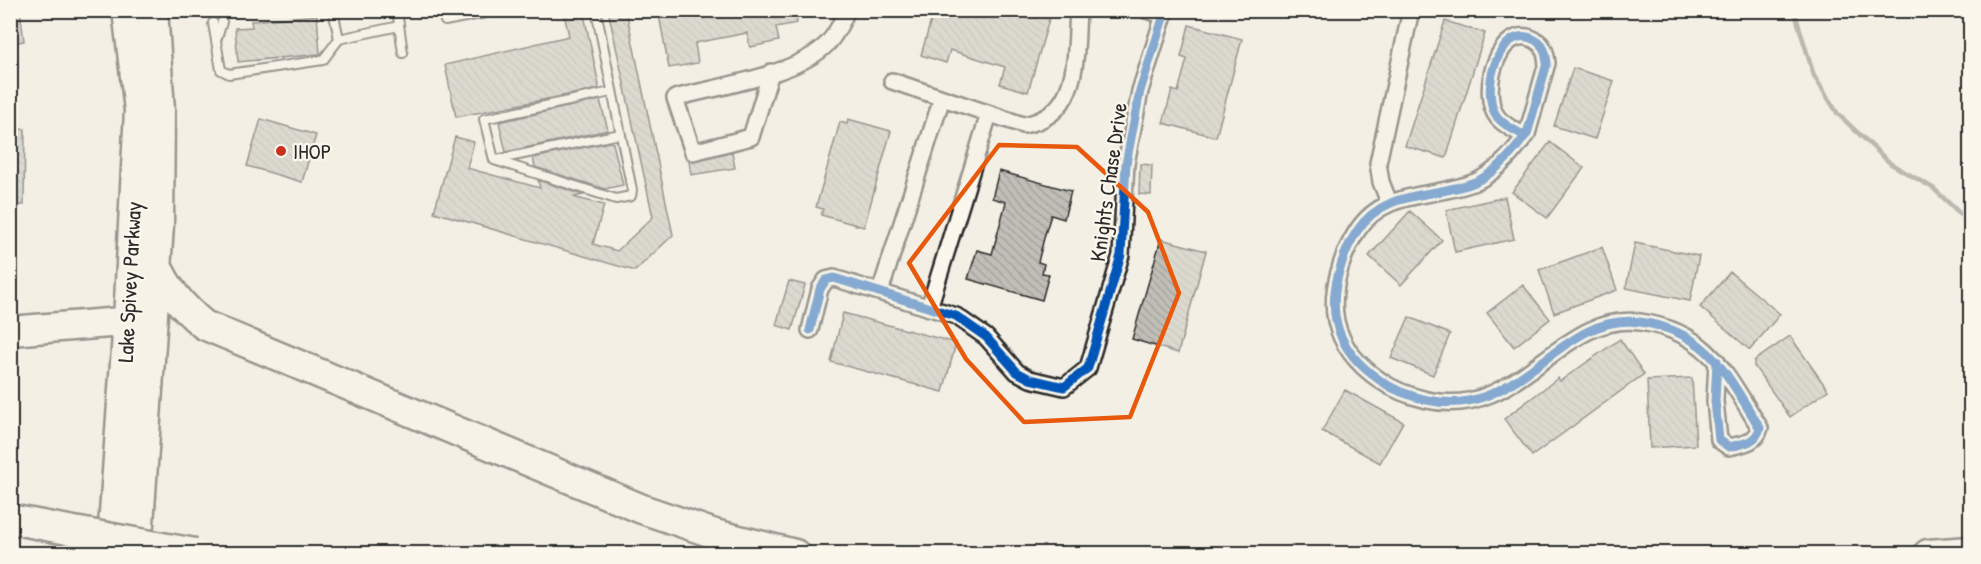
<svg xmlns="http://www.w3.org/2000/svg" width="1981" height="564" font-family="'Patrick Hand',sans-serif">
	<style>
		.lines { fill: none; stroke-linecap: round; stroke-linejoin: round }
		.stream { stroke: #787772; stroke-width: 4.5 }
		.building { fill: url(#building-back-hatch); stroke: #2b2b2b; stroke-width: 1.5 }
		.lane-casing { stroke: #2b2b2b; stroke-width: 12 }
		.street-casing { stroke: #2b2b2b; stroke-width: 20 }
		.highway-casing { stroke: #2b2b2b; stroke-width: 33 }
		.lane { stroke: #fbf7ec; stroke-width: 8 }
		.street { stroke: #fbf7ec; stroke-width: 15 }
		.highway { stroke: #fbf7ec; stroke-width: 28 }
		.highway-bridge-casing { stroke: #2b2b2b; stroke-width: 33; stroke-linecap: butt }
		.highway-bridge { stroke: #fbf7ec; stroke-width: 28 }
		.cycleway-casing { stroke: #fbf7ec; stroke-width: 13 }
		.cycleway { stroke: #0057b8; stroke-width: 9 }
		.marked { fill: none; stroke: #e8590c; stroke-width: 4.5; stroke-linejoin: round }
		.poi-dot { fill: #c8321e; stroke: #fbf7ec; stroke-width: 2 }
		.labels { text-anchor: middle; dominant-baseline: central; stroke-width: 4.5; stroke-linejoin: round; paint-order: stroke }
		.poi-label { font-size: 22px; fill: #2b2b2b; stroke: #fbf7ec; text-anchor: start }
		.street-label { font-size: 22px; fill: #2b2b2b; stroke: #fbf7ec }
	</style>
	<defs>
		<pattern id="building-back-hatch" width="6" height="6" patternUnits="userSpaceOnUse" patternTransform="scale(1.5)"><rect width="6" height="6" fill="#c0beb6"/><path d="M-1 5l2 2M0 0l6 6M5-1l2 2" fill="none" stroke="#a5a39d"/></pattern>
	</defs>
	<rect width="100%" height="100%" fill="#f3efe4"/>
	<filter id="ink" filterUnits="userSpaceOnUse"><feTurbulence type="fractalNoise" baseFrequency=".0167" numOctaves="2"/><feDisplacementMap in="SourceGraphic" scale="12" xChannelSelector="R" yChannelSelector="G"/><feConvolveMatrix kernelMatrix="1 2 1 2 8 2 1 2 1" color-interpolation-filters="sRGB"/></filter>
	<g filter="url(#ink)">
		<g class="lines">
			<!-- stream -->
			<path class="stream" d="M1794,10L1814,76L1838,114L1891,164L1933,188L1970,223"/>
		</g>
		<!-- building -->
		<path class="building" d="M10,10H20L24,41L10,43Z
			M563,10H583L599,85L598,89L456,117L445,65L569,36Z
			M608,10H626L673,235L635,271L434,212L455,137L474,142L467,168L540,188L538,180L583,195L573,197L604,205L593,244L617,251L653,217Z
			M658,10H795L797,23L776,27L779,41L750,47L747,33L695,43L698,63L669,68Z
			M934,10H995L1016,17L1018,10H1031L1050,16L1028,92L1000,84L1005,67L950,50L946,63L921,55Z
			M317,15L320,54L238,62L235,28L252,27L251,21Z
			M1445,21L1485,33L1446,158L1405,146Z
			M1189,25L1242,39L1216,137L1163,123L1172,90L1178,92L1187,59L1181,57Z
			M1573,68L1614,81L1595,139L1554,126Z
			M600,100L608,130L506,152L499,122Z
			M261,119L316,135L302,182L247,166Z
			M848,119L891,131L864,227L821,215L823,209L816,207L840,122L847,124Z
			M10,129H25L24,205H10Z
			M610,142L613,143L623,185L605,189L535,167L533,158Z
			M1550,142L1584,168L1547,218L1512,192Z
			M732,152L735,168L691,175L689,161Z
			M1140,164L1152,165L1151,195L1139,194Z
			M999,171L1071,191L1064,219L1051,215L1045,234L1038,262L1044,264L1042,273L1049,274L1042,300L968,279L977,250L992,254L1006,202L992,198Z
			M1505,197L1514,239L1455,252L1446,210Z
			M1410,211L1442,240L1401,285L1369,256Z
			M1161,239L1206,251L1178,353L1132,339Z
			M1635,243L1699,256L1690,301L1626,288Z
			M1602,247L1617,290L1554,313L1539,270Z
			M1730,272L1780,314L1750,350L1700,307Z
			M789,281L805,285L792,330L776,325Z
			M1523,285L1550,319L1514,347L1487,313Z
			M843,313L956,343L943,392L831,362Z
			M1409,317L1450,334L1433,375L1391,358Z
			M1790,336L1828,390L1790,417L1754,366V361Z
			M1620,339L1644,374L1532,456L1504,419L1558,378L1560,381Z
			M1692,378L1696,445L1650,448L1647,380Z
			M1345,390L1403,422L1380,463L1322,431Z"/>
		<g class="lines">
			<defs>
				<path id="lane" d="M333,10L339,39L399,26
					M397,10L403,53
					M442,10L445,21L500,10
					M596,10L632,190L631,196L616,199L494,160L484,119L611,92
					M213,23L221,70L229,74L323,60L339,39
					M217,38L222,22
					M495,160L620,134"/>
				<path id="street" d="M771,72L751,137L693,152L675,98C719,86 798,75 828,43C837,33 842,22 847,10
					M892,81L1023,125C1081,116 1075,55 1078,10
					M1525,136C1516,131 1505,126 1498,118C1478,94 1499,20 1535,40C1544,44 1546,54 1547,63L1527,134L1525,136C1513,153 1495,173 1475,182C1434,199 1385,188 1357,231C1341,256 1330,292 1336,321C1342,348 1359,366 1381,381C1395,391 1410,396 1427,400C1520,421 1559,311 1640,322C1710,332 1726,374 1760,428C1756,443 1742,444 1729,447L1719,440L1715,401L1717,361
					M1389,202L1381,182L1378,163L1411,10
					M880,292L942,98
					M929,308L989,114
					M810,330L820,289L826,280L834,278L956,316L986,337L1017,372L1030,379L1064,387L1088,368L1121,255L1126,164L1140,91L1164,15L1146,10"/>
				<path id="highway" d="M156,263C167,289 182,307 204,325L642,509L715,534L795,554
					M10,331L146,320
					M10,519L52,527
					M111,554L128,321L139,110L127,10
					M137,554L159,225L160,110L153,10
					M1928,554L1970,551"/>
			</defs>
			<!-- lane casing -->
			<use href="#lane" class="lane-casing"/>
			<!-- street casing -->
			<use href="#street" class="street-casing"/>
			<!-- highway casing -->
			<use href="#highway" class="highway-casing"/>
			<!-- lane -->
			<use href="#lane" class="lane"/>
			<!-- street -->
			<use href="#street" class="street"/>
			<!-- highway -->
			<use href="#highway" class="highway"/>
			<defs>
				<path id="highway-bridge" d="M52,527L195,553"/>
			</defs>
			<!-- highway-bridge casing -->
			<use href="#highway-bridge" class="highway-bridge-casing"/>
			<!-- highway-bridge -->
			<use href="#highway-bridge" class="highway-bridge"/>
			<defs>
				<path id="cycleway" d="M1525,136C1516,131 1505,126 1498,118C1478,94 1499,20 1535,40C1544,44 1546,54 1547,63L1527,134L1525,136C1513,153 1495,173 1475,182C1434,199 1385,188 1357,231C1341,256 1330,292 1336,321C1342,348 1359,366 1381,381C1395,391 1410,396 1427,400C1520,421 1559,311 1640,322C1710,332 1726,374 1760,428C1756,443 1742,444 1729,447L1719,440L1715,401L1717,361
					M810,330L820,289L826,280L834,278L956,316L986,337L1017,372L1030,379L1064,387L1088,368L1121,255L1126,164L1140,91L1164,15L1146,10"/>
			</defs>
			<!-- cycleway casing -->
			<use href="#cycleway" class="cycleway-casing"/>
			<!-- cycleway -->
			<use href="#cycleway" class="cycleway"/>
		</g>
	</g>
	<!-- marked area -->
	<path d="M0 0H1981V564H0ZM999,145L1077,147L1148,212L1179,293L1130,417L1024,422L966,359L909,263Z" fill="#f3efe4" fill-opacity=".55" fill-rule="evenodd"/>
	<path class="marked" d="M999,145L1077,147L1148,212L1179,293L1130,417L1024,422L966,359L909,263Z"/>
	<!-- markers -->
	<circle class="poi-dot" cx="281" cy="151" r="6"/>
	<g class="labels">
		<!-- poi labels -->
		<g class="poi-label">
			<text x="293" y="151">IHOP</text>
		</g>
		<!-- street labels -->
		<g class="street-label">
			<text transform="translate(1108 182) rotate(-82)">Knights Chase Drive</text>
			<text transform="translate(129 282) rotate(-87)">Lake Spivey Parkway</text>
		</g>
	</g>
	<!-- margin -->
	<rect width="1981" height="564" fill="none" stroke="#fbf7ec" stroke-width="36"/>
	<rect x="18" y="18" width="1945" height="528" fill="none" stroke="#2b2b2b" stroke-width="2" filter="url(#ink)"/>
</svg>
